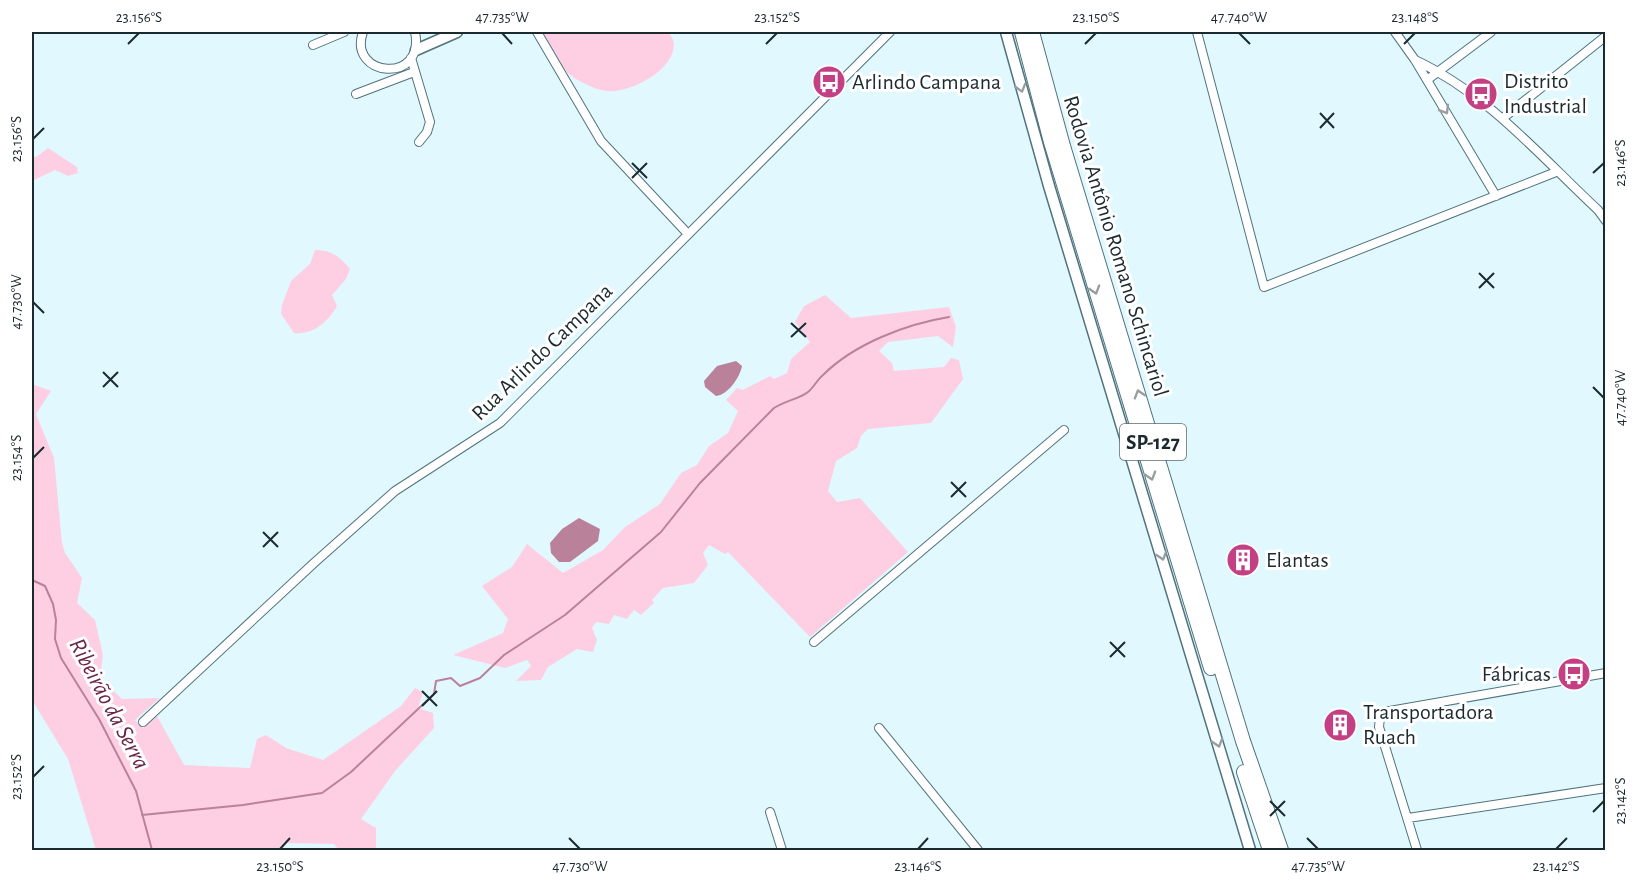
<svg xmlns="http://www.w3.org/2000/svg" width="1637" height="882" font-family="'Alegreya Sans',sans-serif">
	<style>
		.green { fill: #fecfe3 }
		.water { fill: #ba819a }
		.lines { fill: none; stroke-linecap: round; stroke-linejoin: round }
		.stream { stroke: #ba819a; stroke-width: 2 }
		.street-casing { stroke: #50737e; stroke-width: 10 }
		.secondary-casing { stroke: #50737e; stroke-width: 13 }
		.highway-casing { stroke: #50737e; stroke-width: 16 }
		.street { stroke: #fff; stroke-width: 8 }
		.secondary { stroke: #fff; stroke-width: 10 }
		.highway { stroke: #fff; stroke-width: 14 }
		.oneway { stroke: #989fa1 }
		.ticks { fill: none; stroke: #1b2a2e; stroke-width: 2 }
		.labels { text-anchor: middle; dominant-baseline: central; stroke-width: 6; stroke-linejoin: round; paint-order: stroke }
		.shield { fill: #fff; stroke: #5f6a6d; stroke-width: 1.5 }
		.shield-label { font-size: 21px; font-weight: bold; fill: #1b2a2e }
		.poi-label { font-size: 22px; fill: #1b2a2e; stroke: #fff; text-anchor: start }
		.street-label { font-size: 22px; fill: #1b2a2e; stroke: #fff }
		.water-label { font-size: 24px; font-style: italic; fill: #6a2448; stroke: #fff }
		.neatline { fill: none; stroke: #1b2a2e; stroke-width: 2 }
		.ticks-label { font-size: 15px; text-anchor: middle; fill: #1b2a2e }
	</style>
	<rect width="100%" height="100%" fill="#e1f8ff"/>
	<!-- green -->
	<path class="green" d="M542,32H669C670,35 674,40 674,44C674,71 630,93 607,91C596,90 574,80 566,71C557,61 549,44 542,32Z
		M48,148L77,167L78,173L68,176L55,170L32,181V156L36,157Z
		M315,250C332,250 340,257 350,269L346,279L332,295L337,306C328,322 313,335 294,333L281,314L282,305L291,281L310,264Z
		M825,295L851,318L949,307L956,327L953,347L938,336L888,342L879,351L892,363L894,371L944,367L951,358L959,360L963,379L931,423L868,429L861,436L857,448L836,461L828,491L837,502L860,498L908,552L810,637L728,552L725,554L709,545L703,553L708,565L694,583L663,588L652,600L654,603L641,615L634,610L627,619L614,615L609,624L596,622L592,628L597,640L593,652L577,649L548,667L541,680L516,681L531,666L527,660L505,668L453,655L503,633L508,619L482,586L512,567L527,544L563,573L603,550L625,527L660,504L681,473L697,465L709,446L728,433L738,411L726,400L737,388L743,390L770,376L774,379L787,373L791,359L810,342L795,322L804,306Z
		M32,384L51,391L36,414L54,458L62,543L65,553L82,578L77,603L95,620L103,655L100,678L122,699L160,698L135,720L143,728L157,716L184,765L250,768L257,739L266,735L286,748L323,760L401,706L415,688L423,692L418,708L433,713L434,728L395,771L361,819L376,828V847L373,850H339L334,844L287,843L281,850H96L68,759L32,700Z"/>
	<!-- water -->
	<path class="water" d="M736,361L742,366C740,377 728,395 716,396L705,387L704,381L717,366Z
		M579,518L600,529L598,541L570,562H559L551,553L550,543L562,529Z"/>
	<g class="lines">
		<!-- stream -->
		<path class="stream" d="M32,580L45,586L53,604L56,620L55,639L61,658L99,719L136,791L152,850
			M142,815L243,805L322,793L351,772L434,694L436,681L451,678L460,686L480,678L504,655L565,615L661,532L700,483L774,408C785,401 801,398 808,392C814,387 817,380 823,375C854,344 906,324 949,317"/>
		<defs>
			<path id="street" d="M363,32C347,77 426,85 415,32
				M537,32L601,141L688,234
				M1197,32L1264,287L1556,172
				M1395,32L1415,60L1496,196
				M313,45L344,32
				M411,58L430,122L427,132L419,142
				M1415,60C1488,94 1540,156 1598,210L1606,221
				M1427,80L1491,32
				M356,94L414,72
				M1503,118L1606,36
				M814,642L1064,430
				M143,722L314,563L395,491L500,423L890,32
				M879,728L978,850
				M770,812L782,850
				M1408,818L1606,788
				M1417,850L1379,727L1380,717L1384,712L1606,673"/>
			<path id="secondary" d="M1006,32L1049,186L1250,850
				M416,50L457,32"/>
			<path id="highway" d="M1022,32L1051,142L1211,668
				M1032,32L1063,146L1243,741L1281,850
				M1244,772L1270,850"/>
		</defs>
		<!-- street casing -->
		<use href="#street" class="street-casing"/>
		<!-- secondary casing -->
		<use href="#secondary" class="secondary-casing"/>
		<!-- highway casing -->
		<use href="#highway" class="highway-casing"/>
		<!-- street -->
		<use href="#street" class="street"/>
		<!-- secondary -->
		<use href="#secondary" class="secondary"/>
		<!-- highway -->
		<use href="#highway" class="highway"/>
	</g>
	<!-- one-way arrows -->
	<defs><path id="oneway-chevron" d="M-2-3.5L2.5 0L-2 3.5" fill="none" stroke-width="1.6" stroke-linecap="round" stroke-linejoin="round" transform="scale(1.5)"/></defs>
	<g class="oneway">
		<use href="#oneway-chevron" transform="translate(1021 88) rotate(74)"/>
		<use href="#oneway-chevron" transform="translate(1445 110) rotate(59)"/>
		<use href="#oneway-chevron" transform="translate(1095 290) rotate(73)"/>
		<use href="#oneway-chevron" transform="translate(1139 394) rotate(-107)"/>
		<use href="#oneway-chevron" transform="translate(1151 476) rotate(73)"/>
		<use href="#oneway-chevron" transform="translate(1162 556) rotate(73)"/>
		<use href="#oneway-chevron" transform="translate(1218 743) rotate(73)"/>
	</g>
	<!-- ticks -->
	<path class="ticks" d="M502,33L512,44M1239,33L1250,44M128,44L139,33M766,44L777,33M1085,44L1096,33M1404,44L1415,33M1320,113L1334,128M1320,128L1334,113M33,139L44,128M632,163L647,178M1593,173L1604,163M632,178L647,163M1479,273L1494,288M1479,288L1494,273M33,302L44,313M791,323L806,337M791,337L806,323M103,372L118,387M103,387L118,372M1593,387L1604,398M33,458L44,447M951,482L966,497M951,497L966,482M263,532L278,547M263,547L278,532M1110,642L1125,657M1110,657L1125,642M422,691L437,706M422,706L437,691M33,777L44,766M1270,801L1285,816M1593,812L1604,801M1270,816L1285,801M569,838L580,849M1307,838L1318,849M280,849L290,838M918,849L928,838M1556,849L1567,838"/>
	<!-- icons -->
	<defs>
		<symbol id="bus-disc" viewBox="-11 -11 22 22"><circle r="9.5" fill="#c34085" stroke="#fff"/><path d="M-5-6H5V4H4V6H2V4H-2V6H-4V4H-5ZM-3.5-4V0h7V-4ZM-3.5 1.2v1.5H-2V1.2ZM2 1.2v1.5H3.5V1.2Z" fill="#fff"/></symbol>
		<symbol id="building-disc" viewBox="-11 -11 22 22"><circle r="9.5" fill="#c34085" stroke="#fff"/><path d="M-4-6H4V6H1V3H-1V6H-4ZM-2.5-4.3h1.7v1.8h-1.7ZM.8-4.3h1.7v1.8H.8ZM-2.5-1h1.7V.8h-1.7ZM.8-1h1.7V.8H.8Z" fill="#fff"/></symbol>
	</defs>
	<g fill-rule="evenodd">
		<use href="#bus-disc" x="810" y="63" width="38" height="38"/>
		<use href="#bus-disc" x="1462" y="75" width="38" height="38"/>
		<use href="#building-disc" x="1224" y="541" width="38" height="38"/>
		<use href="#bus-disc" x="1555" y="655" width="38" height="38"/>
		<use href="#building-disc" x="1321" y="706" width="38" height="38"/>
	</g>
	<g class="labels">
		<!-- shield labels -->
		<rect class="shield" x="1120" y="424" width="66" height="36" rx="4.5"/>
		<g class="shield-label">
			<text x="1153" y="442">SP-127</text>
		</g>
		<!-- poi labels -->
		<g class="poi-label">
			<text x="1504" y="81">Distrito<tspan x="1504" dy="25">Industrial</tspan></text>
			<text x="852" y="82">Arlindo Campana</text>
			<text x="1266" y="560">Elantas</text>
			<text x="1551" y="674" text-anchor="end">Fábricas</text>
			<text x="1363" y="712">Transportadora<tspan x="1363" dy="25">Ruach</tspan></text>
		</g>
		<!-- street labels -->
		<g class="street-label">
			<text transform="translate(1116 246) rotate(73)">Rodovia Antônio Romano Schincariol</text>
			<text transform="translate(542 352) rotate(-44)">Rua Arlindo Campana</text>
		</g>
		<!-- water labels -->
		<g class="water-label">
			<text transform="translate(109 704) rotate(62)">Ribeirão da Serra</text>
		</g>
	</g>
	<!-- border -->
	<rect width="1637" height="882" fill="none" stroke="#ffffff" stroke-width="66"/>
	<rect x="33" y="33" width="1571" height="816" class="neatline"/>
	<g class="ticks-label">
		<text x="139" y="22">23.156°S</text>
		<text x="502" y="22">47.735°W</text>
		<text x="777" y="22">23.152°S</text>
		<text x="1096" y="22">23.150°S</text>
		<text x="1239" y="22">47.740°W</text>
		<text x="1415" y="22">23.148°S</text>
		<text transform="translate(16 139) rotate(-90)" y="5">23.156°S</text>
		<text transform="translate(1620 163) rotate(-90)" y="5">23.146°S</text>
		<text transform="translate(16 302) rotate(-90)" y="5">47.730°W</text>
		<text transform="translate(1620 398) rotate(-90)" y="5">47.740°W</text>
		<text transform="translate(16 458) rotate(-90)" y="5">23.154°S</text>
		<text transform="translate(16 777) rotate(-90)" y="5">23.152°S</text>
		<text transform="translate(1620 801) rotate(-90)" y="5">23.142°S</text>
		<text x="280" y="871">23.150°S</text>
		<text x="580" y="871">47.730°W</text>
		<text x="918" y="871">23.146°S</text>
		<text x="1318" y="871">47.735°W</text>
		<text x="1556" y="871">23.142°S</text>
	</g>
</svg>
